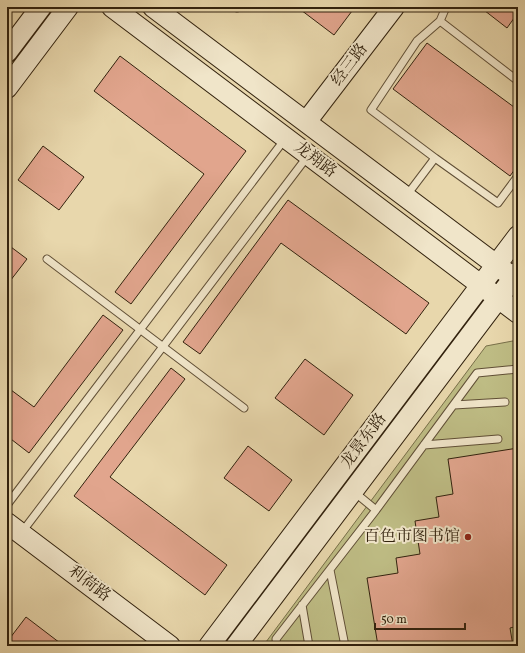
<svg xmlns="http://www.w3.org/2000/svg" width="525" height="653" font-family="Vollkorn,'Noto Serif SC',serif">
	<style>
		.green { fill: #bebc84; stroke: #786f49 }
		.building { fill: #e1a58d; stroke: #32220e }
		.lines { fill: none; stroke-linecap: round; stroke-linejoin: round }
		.lane-casing { stroke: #604f36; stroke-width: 9 }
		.secondary-casing { stroke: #32220e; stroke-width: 22 }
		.lane { stroke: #f0e5c9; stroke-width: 7 }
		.secondary { stroke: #f0e5c9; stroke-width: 20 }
		.poi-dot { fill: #8f2418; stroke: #f0e5c9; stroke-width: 1.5 }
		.labels { text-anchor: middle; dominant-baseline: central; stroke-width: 4; stroke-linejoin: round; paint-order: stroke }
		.street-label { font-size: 16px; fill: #32220e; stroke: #f0e5c9 }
		.poi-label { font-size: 16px; fill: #32220e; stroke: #f0e5c9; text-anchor: end }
	</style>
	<rect width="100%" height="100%" fill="#e8d7ac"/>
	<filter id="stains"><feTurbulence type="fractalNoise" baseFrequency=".005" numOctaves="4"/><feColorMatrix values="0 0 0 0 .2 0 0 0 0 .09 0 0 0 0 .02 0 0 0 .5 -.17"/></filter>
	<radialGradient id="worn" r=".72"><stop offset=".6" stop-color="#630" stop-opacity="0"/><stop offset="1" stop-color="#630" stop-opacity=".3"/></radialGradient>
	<!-- green -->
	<path class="green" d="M518,340V646H263L486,346Z"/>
	<!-- building -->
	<path class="building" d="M297,7H355L334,35Z
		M480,7H508L517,14L507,28Z
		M427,43L518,110V165L510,176L393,89Z
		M120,56L246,151L131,304L115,292L204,174L94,91Z
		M43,146L84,177L59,210L18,180Z
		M288,200L429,303L406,334L281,243L200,354L183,342Z
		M7,244L27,259L7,285Z
		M103,315L123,330L29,453L7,436V387L34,407Z
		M305,359L353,395L324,435L275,398Z
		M171,368L185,379L110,477L227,565L205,595L74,496Z
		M248,446L292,480L269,511L224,478Z
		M518,448V626L510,628L513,646H378L367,578L398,573L396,558L420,554L415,521L439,517L436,497L453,494L448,459Z
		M26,617L64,646H7V642Z"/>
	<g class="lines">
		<defs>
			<path id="lane" d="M235,7L237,8L238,7
				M440,21L446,7
				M435,158L371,110L417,41L440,21L518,81
				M407,195L435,158L498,203L518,176
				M47,259L244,408
				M454,405L505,402
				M424,445L498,439
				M7,505L285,139
				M376,510L477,373L518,369
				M22,532L307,157
				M330,570L345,646
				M302,605L309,646
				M277,646L276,639L376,510L353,491"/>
			<path id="secondary" d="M112,7L518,313
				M153,7L507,273
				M7,52L41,7
				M7,88L68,7
				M306,122L394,7
				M7,523L170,646
				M209,646L518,236
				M236,646L518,272"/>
		</defs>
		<!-- lane casing -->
		<use href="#lane" class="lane-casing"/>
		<!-- secondary casing -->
		<use href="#secondary" class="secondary-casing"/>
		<!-- lane -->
		<use href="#lane" class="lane"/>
		<!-- secondary -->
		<use href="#secondary" class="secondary"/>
	</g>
	<!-- markers -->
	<circle class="poi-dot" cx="468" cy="537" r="4"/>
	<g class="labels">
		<!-- street labels -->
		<g class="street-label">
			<text transform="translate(350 65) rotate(-53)">经三路</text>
			<text transform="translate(315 160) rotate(37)">龙翔路</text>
			<text transform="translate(364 441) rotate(-53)">龙景东路</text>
			<text transform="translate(89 584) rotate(37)">利荷路</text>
		</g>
		<!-- poi labels -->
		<g class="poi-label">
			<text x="460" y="537">百色市图书馆</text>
		</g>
	</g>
	<!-- margin -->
	<rect width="525" height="653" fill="none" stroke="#e8d7ac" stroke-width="24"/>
	<rect x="8" y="8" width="509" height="637" fill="none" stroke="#32220e" stroke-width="2"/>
	<rect x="12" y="12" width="501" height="629" fill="none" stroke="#32220e"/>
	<!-- scale -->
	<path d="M375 623v6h90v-6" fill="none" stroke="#32220e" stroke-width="2"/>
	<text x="381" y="623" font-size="12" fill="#32220e" stroke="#f0e5c9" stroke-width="3" paint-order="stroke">50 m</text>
	<rect width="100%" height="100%" filter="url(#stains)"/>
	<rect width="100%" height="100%" fill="url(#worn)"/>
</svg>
